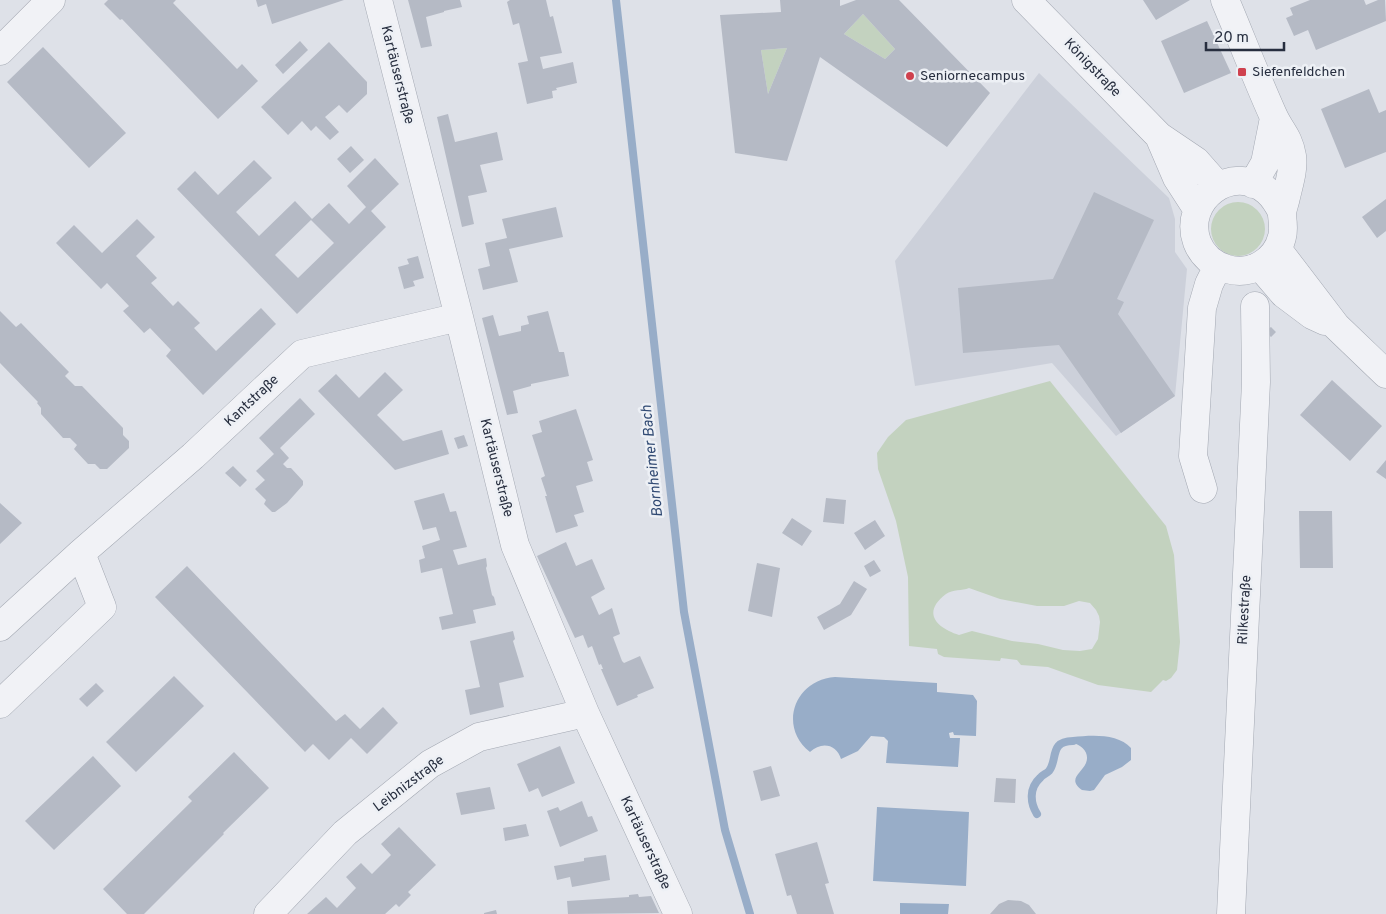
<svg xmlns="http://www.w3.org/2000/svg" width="1386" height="914" font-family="Overpass,sans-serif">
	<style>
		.built { fill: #ccd0da }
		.green { fill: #c3d2bf; fill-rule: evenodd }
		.water { fill: #98adc8 }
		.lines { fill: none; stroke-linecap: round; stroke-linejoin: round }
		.stream { stroke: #98adc8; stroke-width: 8 }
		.building { fill: #b5bac5; fill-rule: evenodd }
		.minor-casing { stroke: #a3a8b2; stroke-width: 29 }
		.minor { stroke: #f1f2f6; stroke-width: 28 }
		.poi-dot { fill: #cf414e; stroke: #edf0f5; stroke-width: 2 }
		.labels { text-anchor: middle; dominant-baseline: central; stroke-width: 5; stroke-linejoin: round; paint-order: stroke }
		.street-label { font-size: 14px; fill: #272e3f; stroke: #edf0f5 }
		.poi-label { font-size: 14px; fill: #272e3f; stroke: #edf0f5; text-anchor: start }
		.water-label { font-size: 15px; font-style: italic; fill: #314a73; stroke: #edf0f5 }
	</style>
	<rect width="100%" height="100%" fill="#dee1e8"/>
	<!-- built -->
	<path class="built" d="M1039,73L1169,198L1175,219V252L1187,269L1175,396L1116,436L1052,363L915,386L895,261Z"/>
	<!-- green -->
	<path class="green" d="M863,14L895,49L885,59L844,34Z
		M787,48L768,94L761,50Z
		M1211 229a27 27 0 1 1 54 0a27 27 0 1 1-54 0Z
		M1050,381L1166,526L1174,555L1180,642L1177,670L1171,678L1166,681L1163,680L1151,692L1098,685L1048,667L1021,665L1017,660L1001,658L1000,661L944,657L938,654L937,649L909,646L908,577L896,521L878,469L877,453L888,437L906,420ZM969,588L1000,599L1037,606H1064L1079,601L1090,603L1096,610L1099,616L1100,622L1098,639L1092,649L1080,651L1063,650L1038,644L1012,641L972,631L959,635C937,628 921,613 946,594C953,589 962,591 969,588Z"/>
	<!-- water -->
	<path class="water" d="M835,677L937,683V692L973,695L977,701L976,736L954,735L953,732L949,733L950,738H960L958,767L886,763L888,741L884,737L871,736L858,751L841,759C837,744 821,741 810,752C778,727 794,680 835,677Z
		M1073,737C1091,735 1118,733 1131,748V760L1122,767L1105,775L1094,790L1090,791L1082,790C1067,779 1081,774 1086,763C1090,753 1082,745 1073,743Z
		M877,807L969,812L966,886L873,881Z
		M900,903L949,904L948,914H900Z"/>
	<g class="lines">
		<!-- stream -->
		<path class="stream" d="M616,0L684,612L725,830L750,914
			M1037,814C1030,803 1029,788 1040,778C1042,775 1046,774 1049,771C1058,760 1049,741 1073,741"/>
	</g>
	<!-- building -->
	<path class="building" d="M108,0H176L173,3L237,69L242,64L258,81L218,119L122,19L120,20L104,4Z
		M256,0H344L272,24L266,4L258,7Z
		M408,0H460L462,7L444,11V12L426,17L432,46L421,48Z
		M510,0H546L550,17L553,16L562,53L540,57L543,69L573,62L577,83L556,88L557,90L552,91L553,98L527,104L518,63L528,61L519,23L513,25L507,2Z
		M780,0H840V6L856,0H899L990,93L947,147L820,57L787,161L735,153L720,15L781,12ZM863,14L895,49L885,59L844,34ZM787,48L768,94L761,50Z
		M1143,0H1190L1156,20Z
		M1310,0H1364L1366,5L1378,0H1385L1386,21L1316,50L1308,30L1294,36L1286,18L1293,15L1290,8Z
		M1207,21L1231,73L1184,93L1161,41Z
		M300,41L308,50L283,74L275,65Z
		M329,42L367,82V94L347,113L339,105L325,117L339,132L330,140L316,126L311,131L302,121L288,135L261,107Z
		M43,47L126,133L89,168L7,82Z
		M1369,89L1379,113L1386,110V152L1345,168L1321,109Z
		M448,114L455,142L497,132L503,160L480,165L487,192L468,196L474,224L462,227L437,117Z
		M351,146L364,160L350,173L337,159Z
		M375,158L399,184L371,211L386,227L297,314L177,189L195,171L218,195L254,160L272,178L236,212L259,236L295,201L312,219L275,255L298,278L334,243L311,220L329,203L349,224L366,207L347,186Z
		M1094,192L1154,220L1117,299L1124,302L1118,314L1175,396L1121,433L1059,345L963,353L958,288L1053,279Z
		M1386,199V231L1377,238L1362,217Z
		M556,207L563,237L509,249L518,282L483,290L478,269L490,266L485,243L507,238L502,219Z
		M137,219L155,237L136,256L157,278L151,283L173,306L178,301L200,323L194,328L216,351L261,308L276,324L203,395L166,356L171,350L150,328L144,333L123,311L129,306L107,283L101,289L56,243L74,225L102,253Z
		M418,256L424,278L413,281L415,286L404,289L398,267L409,264L407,259Z
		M0,311L16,327L21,323L69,372L65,376L75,386H82L123,428V435L129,441V448L107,469H100L95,464H88L74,449L77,445L70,438H63L41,414V408L37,403L38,402L0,363Z
		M548,311L559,352H564L569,376L531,384V386L513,391L518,413L507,415L482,318L493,315L499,336L521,331V326L529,324L527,316Z
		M1271,327L1276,332L1271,337L1265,331Z
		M385,372L403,390L377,415L403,441L442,430L449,454L395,470L318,391L336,374L359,398Z
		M1332,380L1382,426L1350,461L1300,415Z
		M300,398L315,414L280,448L289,458L283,464L287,468H291L303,481V485L287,503L275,512H272L264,504L266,500L255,489L265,480L256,471L274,454L259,438Z
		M576,409L593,460L587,462L593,481L576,486L584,512L574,515L578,526L556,533L545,496H547L541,478L545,476L532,435L542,432L539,421Z
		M464,435L468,446L458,449L454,438Z
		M1386,460V479L1376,472Z
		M233,466L247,480L240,487L225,473Z
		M444,493L450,512L456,511L467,547L453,550L458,565L486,558L487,566L486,568L492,595L494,597L496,605L473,610L476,623L442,630L439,617L453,614L442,568L421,573L419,560L425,558L422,546L440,540L436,527L423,530L414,501Z
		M826,498L846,500L844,524L823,522Z
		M0,503L22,523L0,544Z
		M1299,511H1332L1333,568H1300Z
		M792,518L812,531L802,546L782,533Z
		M875,520L885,536L865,550L854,533Z
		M566,542L576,566L592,559L605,589L591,597L599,615L612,608L620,634L613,637L622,661L624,663L640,656L654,688L637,695L638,697L617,706L601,669H603L601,664L599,665L592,646L588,648L583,635L575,638L537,556Z
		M874,560L881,571L870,577L864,566Z
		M757,563L780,568L772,617L748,611Z
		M187,566L336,721L345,714L360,729L383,707L398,723L367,754L351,738L329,760L313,744L305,752L155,597Z
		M854,581L867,589L851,615L824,630L817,617L840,604Z
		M513,631L515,639L513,641L524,677L499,683L504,707L470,715L465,690L480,687L470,641Z
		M174,676L204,706L136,772L106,742Z
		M96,683L104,691L87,707L79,699Z
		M560,746L575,783L542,797L538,788L529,792L517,764Z
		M234,752L269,788L223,833L224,834L144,914H127L103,889L192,801L188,797Z
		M93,756L121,786L54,850L25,821Z
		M771,766L780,796L761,801L753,771Z
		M996,778L1016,779L1015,803L994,802Z
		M490,787L495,809L461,815L456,793Z
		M582,801L588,817L592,816L598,831L560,847L547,811L558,807L560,811Z
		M526,824L529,836L505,841L503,828Z
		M399,827L436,865L408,892L411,895L399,907L396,904L385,914H307L326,897L337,908L356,888L346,877L361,863L372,874L391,855L381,844Z
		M817,842L829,883L825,884L834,914H797L791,895L787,896L775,854Z
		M606,855L610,880L572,887L570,877L557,880L554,866L584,861V858Z
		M638,894L639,897L651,896L659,913L568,914L567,901L629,897V895Z
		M1008,900L1021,901L1029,905L1036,914H990L999,904Z
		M496,910L497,914H484V913Z"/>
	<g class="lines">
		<defs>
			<path id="minor" d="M378,0L459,317L515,545L585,713L678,914
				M1026,0L1159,136L1196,161L1218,186
				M1225,0C1241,38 1256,77 1273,115C1280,131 1289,137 1292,156C1294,169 1289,184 1286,197C1285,203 1282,209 1282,215C1283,223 1284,230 1282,237C1276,262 1250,276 1227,269C1213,265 1202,255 1197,242C1182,200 1232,162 1267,191C1274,197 1278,204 1282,212
				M0,51L51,0
				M1159,136L1177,178L1197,209
				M1253,184L1265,163L1274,118
				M1278,250L1336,326L1386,374
				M1260,266L1284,294L1312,315L1325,321
				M1203,489L1193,456L1202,308L1209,284L1218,266
				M0,627L81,553
				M0,704L102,607L81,553L193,456L302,354L459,317
				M268,914L345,833L430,764L479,737L585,713
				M1231,914L1256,382L1255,306"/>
		</defs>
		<!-- minor casing -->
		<use href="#minor" class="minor-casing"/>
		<!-- minor -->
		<use href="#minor" class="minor"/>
	</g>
	<!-- markers -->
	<g class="poi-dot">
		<rect x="1237" y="67" width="10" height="10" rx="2.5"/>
		<circle cx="910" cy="76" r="5"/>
	</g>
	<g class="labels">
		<!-- street labels -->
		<g class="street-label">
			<text transform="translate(1092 68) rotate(46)">Königstraße</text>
			<text transform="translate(397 75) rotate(76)">Kartäuserstraße</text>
			<text transform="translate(252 401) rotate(-43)">Kantstraße</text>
			<text transform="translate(496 468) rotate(76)">Kartäuserstraße</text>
			<text transform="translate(1245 610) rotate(-87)">Rilkestraße</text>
			<text transform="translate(409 784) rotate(-37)">Leibnizstraße</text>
			<text transform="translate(645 843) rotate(65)">Kartäuserstraße</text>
		</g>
		<!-- poi labels -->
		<g class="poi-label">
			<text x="1252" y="72">Siefenfeldchen</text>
			<text x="920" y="76">Seniornecampus</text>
		</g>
		<!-- water labels -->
		<g class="water-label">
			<text transform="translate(653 461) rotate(-96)">Bornheimer Bach</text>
		</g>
	</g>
	<!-- scale -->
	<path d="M1206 42v8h78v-8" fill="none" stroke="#272e3f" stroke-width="2.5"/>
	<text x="1214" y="42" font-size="15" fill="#272e3f" stroke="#edf0f5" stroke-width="4" paint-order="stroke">20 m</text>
</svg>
